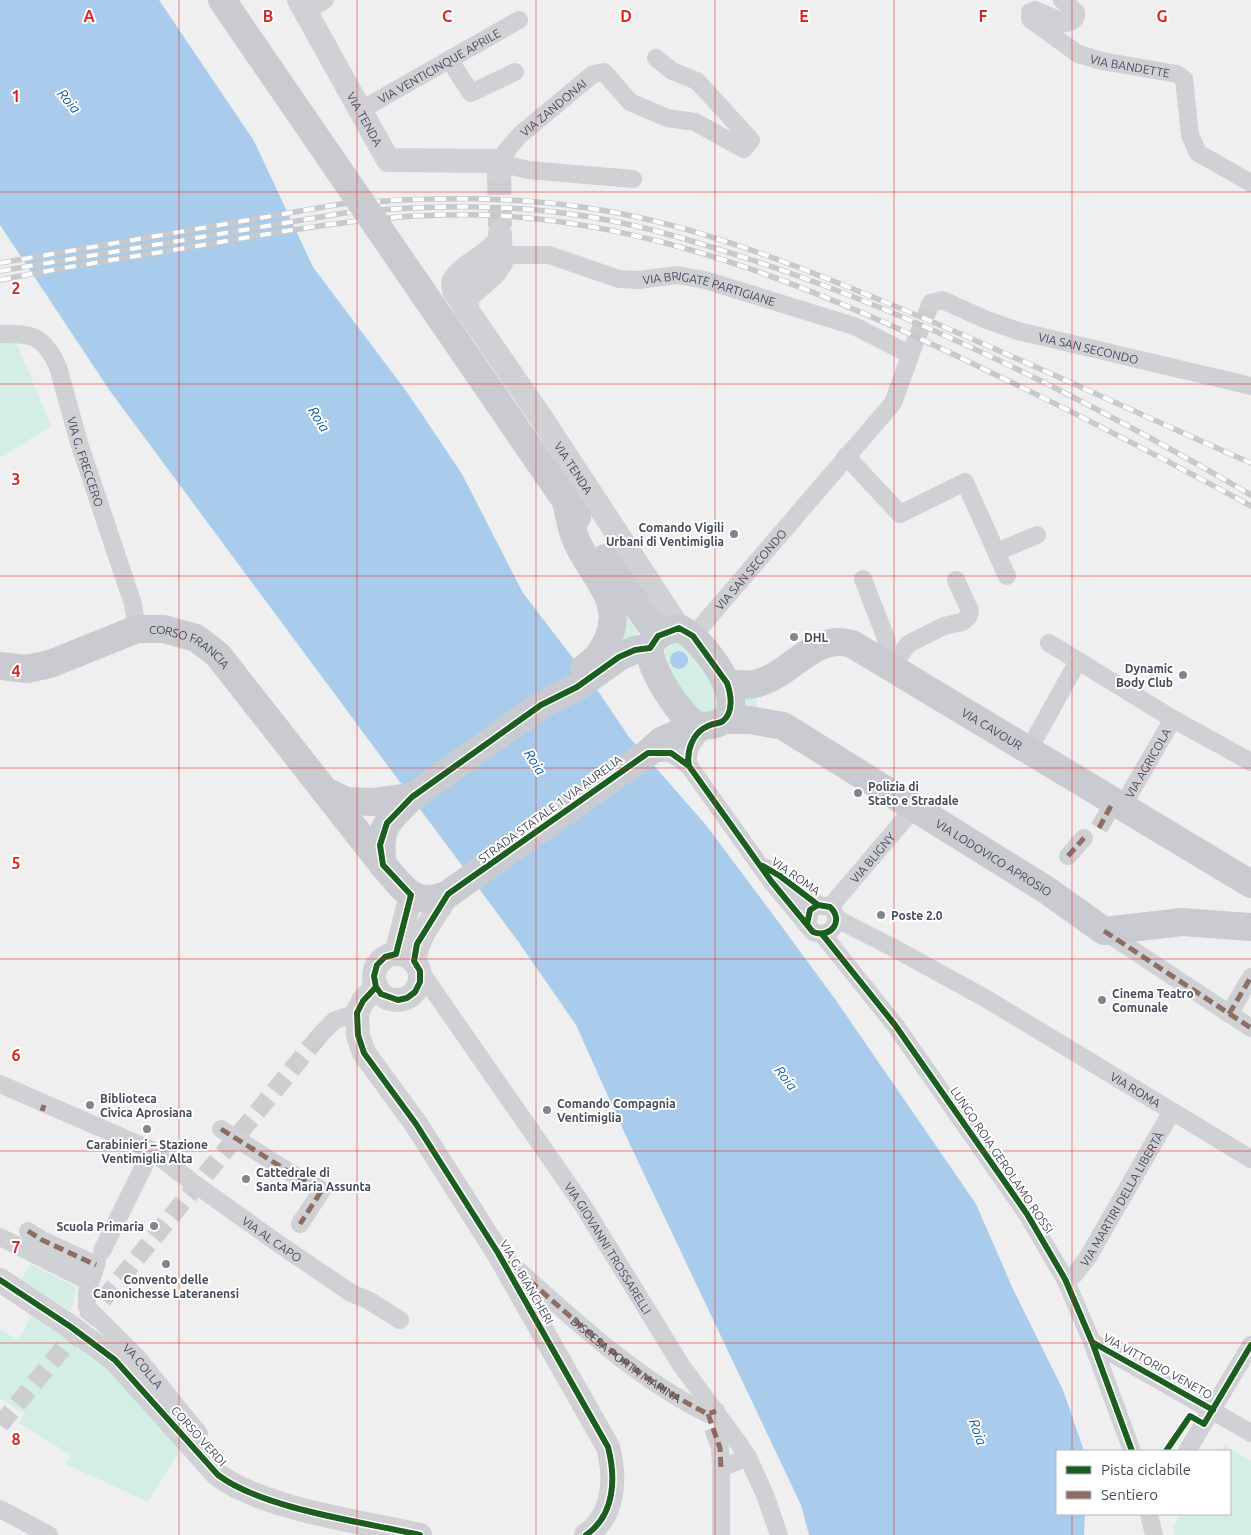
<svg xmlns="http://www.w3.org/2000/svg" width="1251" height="1535" font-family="Ubuntu,sans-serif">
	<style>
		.green { fill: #d4eee5 }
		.water { fill: #aaccec }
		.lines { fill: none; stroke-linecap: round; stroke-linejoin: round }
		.street-tunnel { stroke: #ceced1; stroke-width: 18; stroke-dasharray: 18 9; stroke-linecap: butt }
		.secondary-tunnel { stroke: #ceced1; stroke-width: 24; stroke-dasharray: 24 12; stroke-linecap: butt }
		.street { stroke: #d0d1d5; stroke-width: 18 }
		.secondary { stroke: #d0d0d5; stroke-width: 24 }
		.primary { stroke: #cacbd0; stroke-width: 28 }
		.rail-casing { stroke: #c8c9cc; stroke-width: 5.5 }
		.rail { stroke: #fff; stroke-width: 4; stroke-dasharray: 11; stroke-linecap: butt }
		.primary-bridge { stroke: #cacbd0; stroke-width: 28 }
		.quiet { stroke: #8d6e63; stroke-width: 5; stroke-dasharray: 10 5; stroke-linecap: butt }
		.cycleway-casing { stroke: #fff; stroke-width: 9 }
		.cycleway { stroke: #1b5e20; stroke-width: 6 }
		.grid { fill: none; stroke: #d62828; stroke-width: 1; stroke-opacity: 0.55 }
		.poi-dot { fill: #82858f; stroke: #fff; stroke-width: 2 }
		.labels { text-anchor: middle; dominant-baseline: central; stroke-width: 4; stroke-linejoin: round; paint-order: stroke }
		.street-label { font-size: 12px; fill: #474c5b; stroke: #fff }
		.poi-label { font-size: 12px; font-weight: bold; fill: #474c5b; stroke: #fff; text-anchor: start }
		.water-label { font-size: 14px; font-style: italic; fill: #105ea6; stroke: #fff }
		.grid-label { font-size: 16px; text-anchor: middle; font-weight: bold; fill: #d62828; stroke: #fff; stroke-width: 4; stroke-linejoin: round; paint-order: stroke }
	</style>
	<rect width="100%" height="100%" fill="#f0efef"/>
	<!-- green -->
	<path class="green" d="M15,339L51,426L0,458V341Z
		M618,599L641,640L616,643Z
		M680,641L690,645L721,702L710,716L689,709L663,655L667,648Z
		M756,693L758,714L741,713L743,694Z
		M30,1264L74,1286L76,1290L71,1311L21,1281Z
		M32,1315L102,1362L182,1447L148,1502L66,1464L71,1455L18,1423L24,1414L0,1398V1329L18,1340Z
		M1224,1445L1251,1461V1535H1175L1173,1529L1180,1514H1230V1451H1221Z"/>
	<!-- water -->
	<path class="water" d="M0,0H159L254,141L313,267L409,395L462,474L523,593L596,688L629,737L706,825L777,920L835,999L976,1204L1013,1289L1063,1390L1084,1451H1057V1514H1085L1084,1535H809L801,1505L626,1136L576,1025L520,944L110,391L0,225Z
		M670 660a9 9 0 1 1 18 0a9 9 0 1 1-18 0Z"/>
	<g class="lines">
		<!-- street-tunnel -->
		<path class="street-tunnel" d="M915,342L931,303
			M1099,828L1109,811
			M0,1425L321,1034
			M713,1428L720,1448"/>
		<!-- secondary-tunnel -->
		<path class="secondary-tunnel" d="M499,171L500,227"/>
		<!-- street -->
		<g class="street">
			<path id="s1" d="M1062,0L1076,12C1077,18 1073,22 1066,23L1035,10L1030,12V19L1078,54L1102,61L1177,74L1184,79L1190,135L1198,153L1251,183"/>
			<path d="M305,12L325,0"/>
			<path d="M450,61L471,93L515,72"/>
			<path id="s2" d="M359,111L519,20"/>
			<path id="s3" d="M633,179L528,170L497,162L520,135L593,74L604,72L630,102L667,118L695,122L744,149L751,140L697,81L672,71L656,58"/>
			<path id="s4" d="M503,255H549L619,279L639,280L677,275L705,280L854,326L909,354"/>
			<path id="s5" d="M931,303L942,300L987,320L1018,331L1251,386"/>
			<path id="s6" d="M0,334C33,333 44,336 58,367L79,443L133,604L137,629"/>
			<path d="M846,456L900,514L965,482L1007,576"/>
			<path d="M996,552L1037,535"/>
			<path d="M863,579L887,641L879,660"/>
			<path id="s7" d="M693,636L893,403L915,342"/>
			<path d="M1049,643L1173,719L1251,762"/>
			<path d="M891,668L908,644L944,626L962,622L968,617L970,611L956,580"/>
			<path d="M1028,751L1078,661"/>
			<path d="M648,753H671L689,766L771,881L813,932C830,939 845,921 830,907L818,905L810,910L807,924"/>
			<path d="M689,766C685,747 695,739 707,726"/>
			<path id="s8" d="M1122,807L1173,719"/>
			<path d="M1068,856L1084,838"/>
			<path d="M766,868L818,905"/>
			<path id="s9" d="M830,907L915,807"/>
			<path id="s10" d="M837,919L892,947L985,998L1251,1159"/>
			<path d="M1104,931L1251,1028"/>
			<path d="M822,934L895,1025L1027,1214L1065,1279L1092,1342L1132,1451"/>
			<path id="s11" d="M420,971L582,1204L681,1365L737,1441L748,1457L765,1495L779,1535"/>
			<path d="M1229,1014L1251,977"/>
			<path d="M321,1034L335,1020L357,1013"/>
			<path id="s12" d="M0,1084L149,1149L192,1182L279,1244L351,1293L368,1300L400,1320"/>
			<path d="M221,1129L286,1170L322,1190L300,1224"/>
			<path d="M28,1231L42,1240L96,1265"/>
			<path d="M0,1237L90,1282"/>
			<path d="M102,1251L143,1168L149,1149"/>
			<path id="s13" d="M508,1261C571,1317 632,1376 708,1414L716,1411"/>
			<path id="s14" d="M97,1262L87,1293V1307L136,1356L199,1434L196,1450"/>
			<path id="s15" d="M1065,1279L1074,1275L1088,1257L1172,1111"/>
			<path d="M1092,1342L1251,1433"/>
			<path d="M720,1448L721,1468"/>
			<path d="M1187,1451L1251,1345"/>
			<path d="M0,1509L49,1535"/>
			<path d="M1149,1514L1154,1535"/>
			<path d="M721,1535V1468L748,1457"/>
		</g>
		<!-- secondary -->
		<g class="secondary">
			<path id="s16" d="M299,0L388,160L494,161L499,165V171"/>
			<path id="s17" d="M500,240C488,258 463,264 453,282L454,291L542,419L679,628"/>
			<path d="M466,310L468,296L494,273L501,263L500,234"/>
			<path d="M396,954L411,895"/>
			<circle cx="397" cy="977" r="23"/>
			<path d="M414,961C418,934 435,917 448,894"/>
			<path d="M376,987L363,1001L357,1013L358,1035L364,1053L416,1124L498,1253L608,1447C616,1478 615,1515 586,1535"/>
			<path d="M0,1280L71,1327L115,1360L218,1475C263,1509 363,1522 420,1535"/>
		</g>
		<!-- primary -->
		<g class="primary">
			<path d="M524,440L577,517"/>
			<path d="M566,501C569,514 571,530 577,542C591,575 625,600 608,639C603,651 595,661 584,668"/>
			<path d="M605,558L658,636"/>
			<path d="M679,628C703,637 761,716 712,725C707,726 701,726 697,725C681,719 647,665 650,648C652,635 668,630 679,628Z"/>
			<path id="s18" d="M0,666L27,669L50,664L137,629H164L196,638L218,655L383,865C403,888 414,909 448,894L648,753L661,741L697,725"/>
			<path id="s19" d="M727,683C738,684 748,686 758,683C792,674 815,632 852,644L1251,884"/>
			<path id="s20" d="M724,720H750L783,726L1045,889L1104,931L1182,922L1251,927"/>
			<path d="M325,791L346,801L374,802L412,797L541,705L577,687L619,657L635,650L650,648"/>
			<path d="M383,865C377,827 387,822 412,797"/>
		</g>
		<defs>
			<path id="rail" d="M0,263L341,204C427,197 515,195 601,210C697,226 790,263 880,300C1005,351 1127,409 1251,463
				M0,271L344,213C428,205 512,203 596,218C650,227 703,244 755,261C929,319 1093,403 1251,495
				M0,280C69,266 139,256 209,244C301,228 390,212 484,215C664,222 833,295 992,373C1080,415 1166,460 1251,506"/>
		</defs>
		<!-- rail casing -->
		<use href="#rail" class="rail-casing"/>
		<!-- rail -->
		<use href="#rail" class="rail"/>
		<!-- primary-bridge -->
		<path class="primary-bridge" d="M222,0L524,440"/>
		<!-- quiet -->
		<path class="quiet" d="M1099,828L1113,802
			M1068,856L1084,838
			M1104,931L1251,1028
			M1229,1014L1251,977
			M42,1111L44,1105
			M221,1129L286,1170L322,1190L300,1224
			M28,1231L42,1240L96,1265
			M507,1261C571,1316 631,1376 708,1414L716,1411
			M708,1414L720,1448L721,1468"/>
		<defs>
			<path id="cycleway" d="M689,766C686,751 693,732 708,726C713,723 719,724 723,721C734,712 731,694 727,683L693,636L679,628L658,636L650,648L635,650L619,657L577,687L541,705L412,797L387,823L380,845L383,865L411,895L396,954L385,957L377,965L374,976L376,987L381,994L398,1000L407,998L415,992L420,982V971L414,961L417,944L448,894L648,753H671L689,766L771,881L813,932C830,939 845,921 830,907L818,905L810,910L807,924
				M763,866L780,876L818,905
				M822,934L895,1025L1027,1214L1065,1279L1092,1342L1132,1451
				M376,987L363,1001L357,1013L358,1035L364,1053L416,1124L498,1253L608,1447C616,1478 615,1515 586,1535
				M0,1280L71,1327L115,1360L218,1475C263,1509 363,1522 420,1535
				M1092,1342L1213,1410
				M1166,1451L1190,1416L1204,1424L1251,1345"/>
		</defs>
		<!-- cycleway casing -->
		<use href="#cycleway" class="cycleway-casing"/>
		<!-- cycleway -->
		<use href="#cycleway" class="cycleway"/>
	</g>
	<!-- grid -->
	<path class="grid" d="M179,0V1535M357,0V1535M536,0V1535M715,0V1535M894,0V1535M1072,0V1451M0,192H1251M0,384H1251M0,576H1251M0,768H1251M0,959H1251M0,1151H1251M0,1343H1251M1072,1514V1535"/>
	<!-- markers -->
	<g class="poi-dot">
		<circle cx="734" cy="534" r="5"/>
		<circle cx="794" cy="637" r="5"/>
		<circle cx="1183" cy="675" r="5"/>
		<circle cx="858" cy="793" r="5"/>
		<circle cx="881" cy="915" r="5"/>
		<circle cx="1102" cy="1000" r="5"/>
		<circle cx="90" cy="1105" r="5"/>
		<circle cx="547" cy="1110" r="5"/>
		<circle cx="147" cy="1129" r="5"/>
		<circle cx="246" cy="1179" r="5"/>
		<circle cx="154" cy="1226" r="5"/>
		<circle cx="166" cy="1264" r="5"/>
	</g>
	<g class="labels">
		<!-- street labels -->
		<g class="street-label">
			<text stroke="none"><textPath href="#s1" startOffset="194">VIA BANDETTE</textPath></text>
			<text stroke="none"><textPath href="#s2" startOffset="92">VIA VENTICINQUE APRILE</textPath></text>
			<text stroke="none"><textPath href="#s3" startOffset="216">VIA ZANDONAI</textPath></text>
			<text stroke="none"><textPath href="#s16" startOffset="136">VIA TENDA</textPath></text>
			<text stroke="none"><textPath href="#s4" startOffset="212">VIA BRIGATE PARTIGIANE</textPath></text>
			<text stroke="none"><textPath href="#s5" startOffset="166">VIA SAN SECONDO</textPath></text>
			<text stroke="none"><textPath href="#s6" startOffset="172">VIA G. FRECCERO</textPath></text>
			<text stroke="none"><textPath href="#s17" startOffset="286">VIA TENDA</textPath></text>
			<text stroke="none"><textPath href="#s7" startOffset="88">VIA SAN SECONDO</textPath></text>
			<text stroke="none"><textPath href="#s18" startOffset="202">CORSO FRANCIA</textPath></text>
			<text stroke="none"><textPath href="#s19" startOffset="300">VIA CAVOUR</textPath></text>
			<text stroke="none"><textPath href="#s8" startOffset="51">VIA AGRICOLA</textPath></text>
			<text transform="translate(550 809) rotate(-36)">STRADA STATALE 1 VIA AURELIA</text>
			<text stroke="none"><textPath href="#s9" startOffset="65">VIA BLIGNY</textPath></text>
			<text stroke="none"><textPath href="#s20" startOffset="308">VIA LODOVICO APROSIO</textPath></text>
			<text transform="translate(796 876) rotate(35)">VIA ROMA</text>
			<text stroke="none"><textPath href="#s10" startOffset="344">VIA ROMA</textPath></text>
			<text transform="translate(1002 1160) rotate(56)">LUNGO ROIA GEROLAMO ROSSI</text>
			<text stroke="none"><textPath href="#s15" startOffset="100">VIA MARTIRI DELLA LIBERTÀ</textPath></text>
			<text stroke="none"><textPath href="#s12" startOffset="315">VIA AL CAPO</textPath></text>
			<text stroke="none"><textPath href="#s11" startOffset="335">VIA GIOVANNI TROSSARELLI</textPath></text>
			<text transform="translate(527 1282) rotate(60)">VIA G. BIANCHERI</text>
			<text stroke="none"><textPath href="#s13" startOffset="154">DISCESA PORTA MARINA</textPath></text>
			<text stroke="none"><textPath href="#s14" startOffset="128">VA COLLA</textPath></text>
			<text transform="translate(1158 1366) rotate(29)">VIA VITTORIO VENETO</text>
			<text transform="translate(199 1436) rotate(48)">CORSO VERDI</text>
		</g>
		<!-- poi labels -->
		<g class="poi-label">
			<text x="724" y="527" text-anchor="end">Comando Vigili<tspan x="724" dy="14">Urbani di Ventimiglia</tspan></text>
			<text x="804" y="637">DHL</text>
			<text x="1173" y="668" text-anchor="end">Dynamic<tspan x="1173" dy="14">Body Club</tspan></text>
			<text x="868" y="786">Polizia di<tspan x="868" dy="14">Stato e Stradale</tspan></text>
			<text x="891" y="915">Poste 2.0</text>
			<text x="1112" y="993">Cinema Teatro<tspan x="1112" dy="14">Comunale</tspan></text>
			<text x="100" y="1098">Biblioteca<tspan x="100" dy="14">Civica Aprosiana</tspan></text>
			<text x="557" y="1103">Comando Compagnia<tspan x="557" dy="14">Ventimiglia</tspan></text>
			<text x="147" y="1144" text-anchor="middle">Carabinieri – Stazione<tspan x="147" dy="14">Ventimiglia Alta</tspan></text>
			<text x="256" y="1172">Cattedrale di<tspan x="256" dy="14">Santa Maria Assunta</tspan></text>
			<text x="144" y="1226" text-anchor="end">Scuola Primaria</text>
			<text x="166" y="1279" text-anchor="middle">Convento delle<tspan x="166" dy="14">Canonichesse Lateranensi</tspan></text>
		</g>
		<!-- water labels -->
		<g class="water-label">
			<text transform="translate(69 101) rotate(50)">Roia</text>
			<text transform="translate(319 419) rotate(58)">Roia</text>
			<text transform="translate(535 762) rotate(58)">Roia</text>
			<text transform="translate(786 1078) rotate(52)">Roia</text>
			<text transform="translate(978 1432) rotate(70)">Roia</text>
		</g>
	</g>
	<g class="grid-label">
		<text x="89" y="22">A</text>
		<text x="268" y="22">B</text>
		<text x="447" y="22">C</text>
		<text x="626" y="22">D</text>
		<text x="804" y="22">E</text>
		<text x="983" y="22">F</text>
		<text x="1162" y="22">G</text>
		<text x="16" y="102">1</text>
		<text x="16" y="294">2</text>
		<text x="16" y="485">3</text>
		<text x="16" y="677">4</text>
		<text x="16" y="869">5</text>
		<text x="16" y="1061">6</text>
		<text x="16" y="1253">7</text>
		<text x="16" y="1445">8</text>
	</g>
	<!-- legend -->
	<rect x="1056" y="1450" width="175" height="65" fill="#ffffff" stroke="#b5b7bd"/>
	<rect x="1066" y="1466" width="25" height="8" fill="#1b5e20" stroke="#b5b7bd"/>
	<text x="1101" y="1475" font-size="15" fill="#474c5b">Pista ciclabile</text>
	<rect x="1066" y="1491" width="25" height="8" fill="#8d6e63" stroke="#b5b7bd"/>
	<text x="1101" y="1500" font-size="15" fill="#474c5b">Sentiero</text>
</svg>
